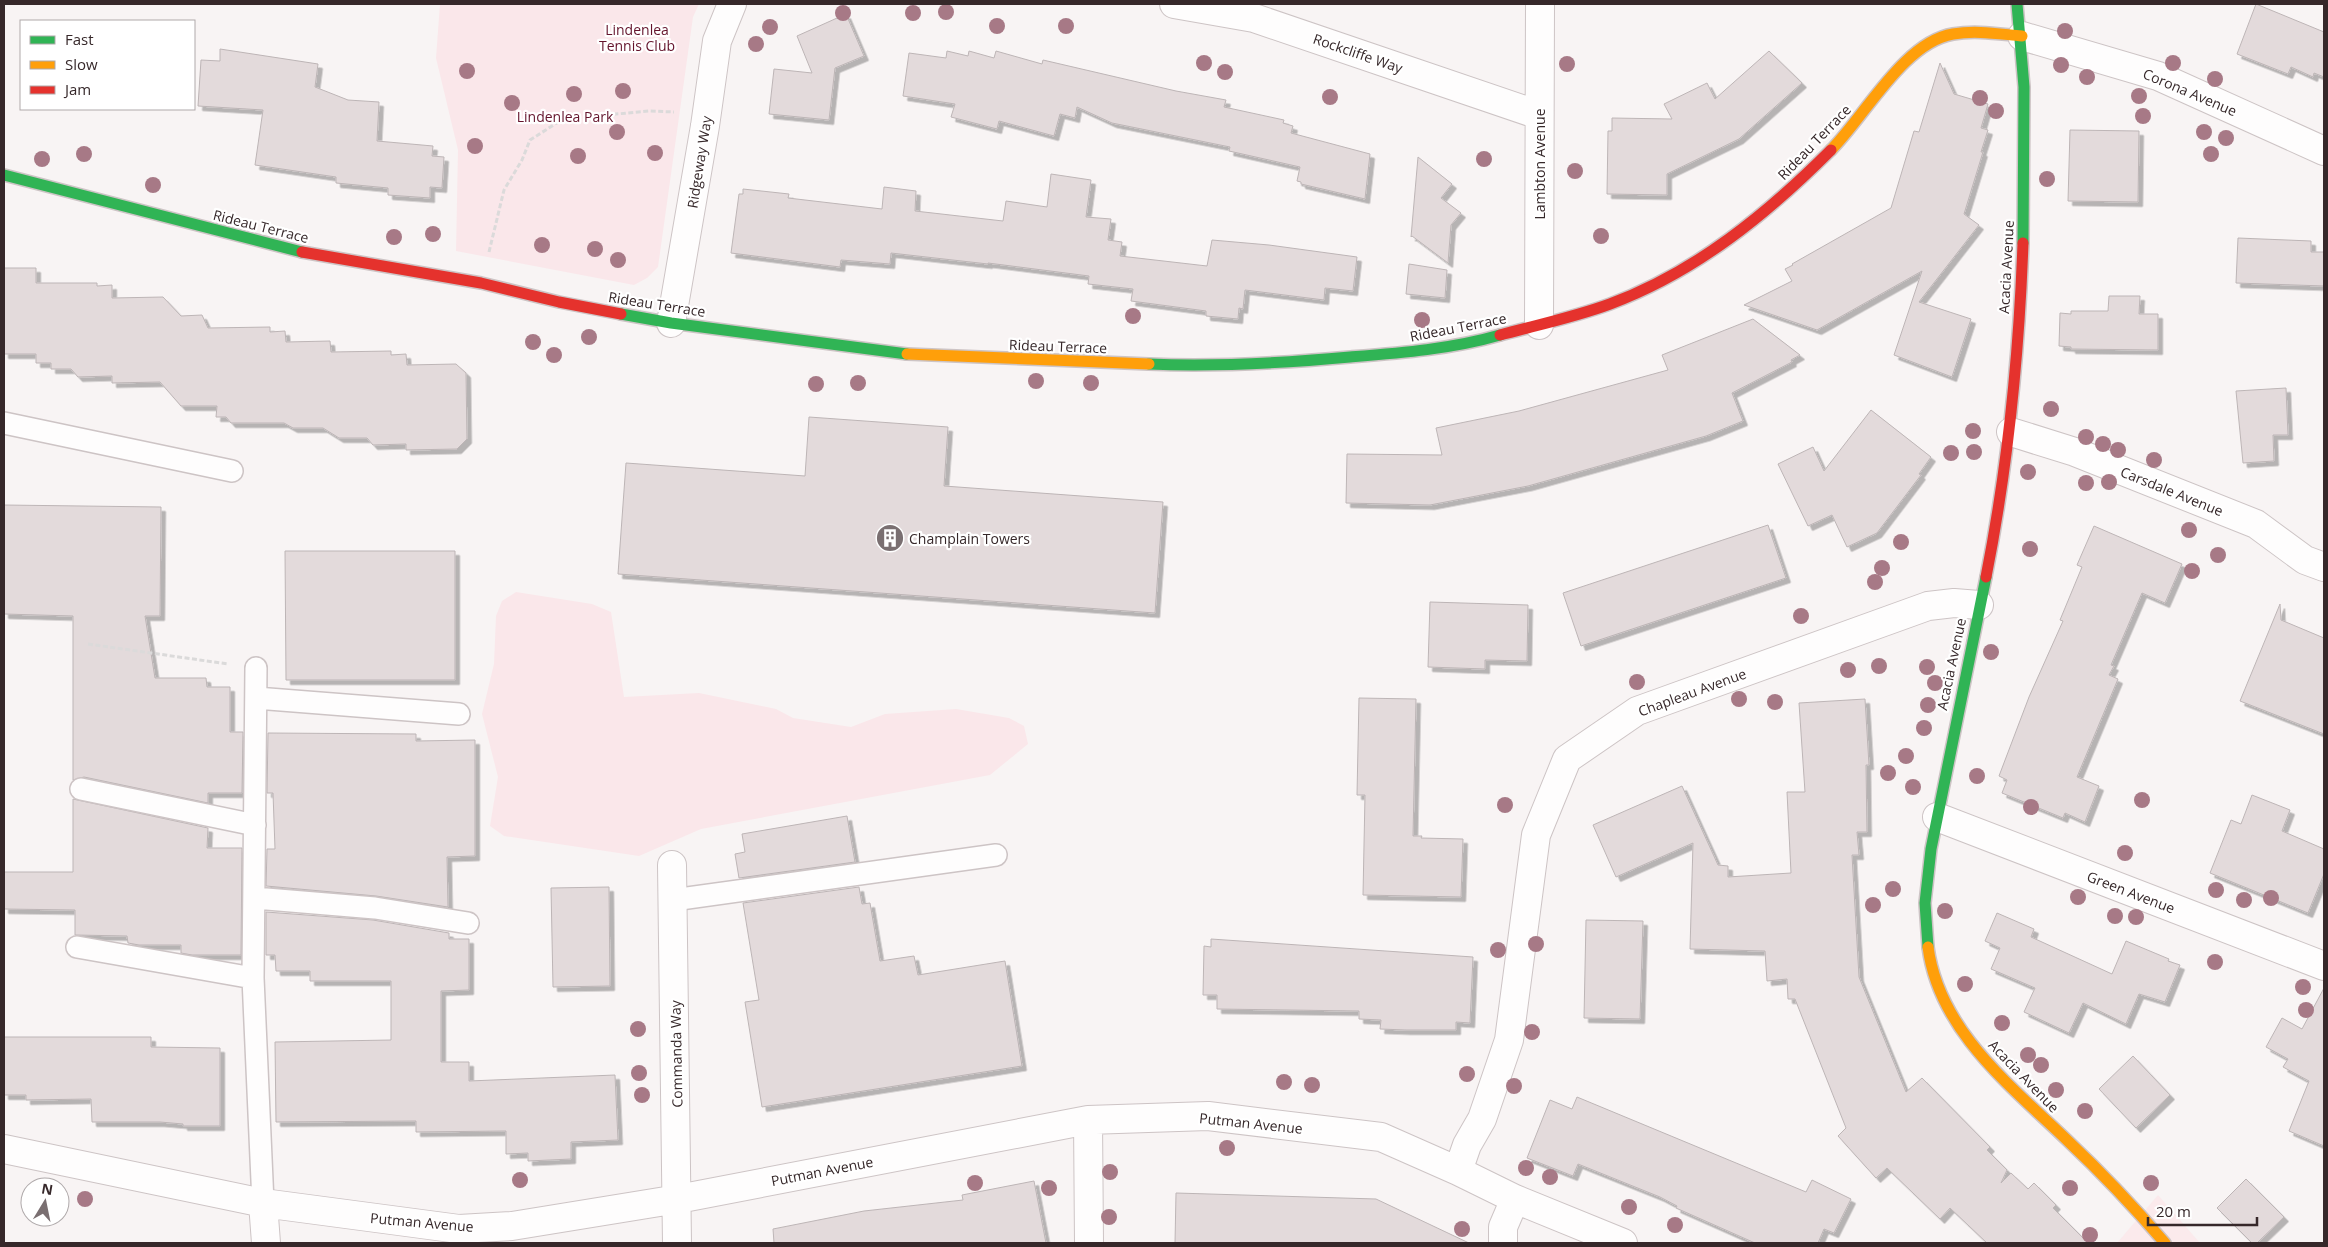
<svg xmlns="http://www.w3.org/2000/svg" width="2328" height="1247" font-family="'Open Sans',sans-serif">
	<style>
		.built { fill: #fbeaec }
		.green { fill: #fae7ea }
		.building { fill: #e3dadb; stroke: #bdb5b6; filter: url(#shadow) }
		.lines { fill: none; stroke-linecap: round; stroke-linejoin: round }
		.lane-casing { stroke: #cdc4c5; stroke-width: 24 }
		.street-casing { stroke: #cdc4c5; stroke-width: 30 }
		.fast-casing { stroke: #cdc4c5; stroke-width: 14 }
		.slow-casing { stroke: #cdc4c5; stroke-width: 14 }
		.jam-casing { stroke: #cdc4c5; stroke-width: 14 }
		.path { stroke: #dbdada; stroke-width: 3; stroke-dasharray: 5 2.5; stroke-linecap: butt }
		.lane { stroke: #fefdfd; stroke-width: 21 }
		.street { stroke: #fefdfd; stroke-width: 28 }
		.fast { stroke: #30b455; stroke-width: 11 }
		.slow { stroke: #ff9f0a; stroke-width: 11 }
		.jam { stroke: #e5322d; stroke-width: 11 }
		.tree { fill: #a77986 }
		.labels { text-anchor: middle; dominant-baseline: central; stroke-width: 4.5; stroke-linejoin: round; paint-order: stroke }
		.park-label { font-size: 14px; fill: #64142c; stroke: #fff }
		.street-label { font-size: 14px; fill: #36282a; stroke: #fff }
		.poi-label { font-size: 14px; fill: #36282a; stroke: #fff; text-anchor: start }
	</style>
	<defs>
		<filter id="shadow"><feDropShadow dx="4.5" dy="4.5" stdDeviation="0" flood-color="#0004"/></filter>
	</defs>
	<rect width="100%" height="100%" fill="#f8f4f4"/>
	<!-- built -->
	<path class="built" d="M2158,1195L2200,1243H2117Z"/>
	<!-- green -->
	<path class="green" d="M440,4H699L693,17L658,267L647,278L634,285L456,251L458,150L436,58Z
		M516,592L592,604L611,612L624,697L699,693L776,709L793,718L851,727L885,714L956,709L1009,718L1024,726L1028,744L990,775L701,829L639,856L504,836L490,826L498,777L482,714L494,664L496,616L502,601Z"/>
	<!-- building -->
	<path class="building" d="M2256,4L2324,32V77L2314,73L2313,77L2291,67L2288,74L2237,54Z
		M846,14L864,56L835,68L829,120L769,114L774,69L812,73L797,36Z
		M220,49L318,64L315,87L348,100L379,102L377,141L433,146L432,156L444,157L442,188L430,187V198L388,195V188L336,183V177L255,165L263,110L198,106L201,60L220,61Z
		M947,51L968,56L969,51L994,58L996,51L1042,64L1043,60L1176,91L1226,100L1224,107L1284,120L1283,123L1293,126L1291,133L1370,154L1365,199L1301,184V182L1297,181L1300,167L1229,151L1230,147L1112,123L1077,107L1075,118L1060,114L1054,136L999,121L997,129L951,117L955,104L903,96L909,53L946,58Z
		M1769,51L1802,83L1739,139L1667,174V195L1607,194L1608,131H1612V118L1672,119L1664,104L1707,83L1715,99Z
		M1940,63L1954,94L1988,104L1981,128L1988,130L1981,152H1983L1964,214L1979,225L1919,302L1971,319L1952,377L1894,355L1922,271L1817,330L1744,305L1792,281L1785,269L1793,265L1792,264L1891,208L1914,131L1919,132Z
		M2070,130L2139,131L2138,202L2068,201Z
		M1418,157L1452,184L1441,198L1461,213L1451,225L1448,263L1412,236L1411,237Z
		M1051,174L1091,180L1086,217L1111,219L1108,240L1122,242L1120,256L1207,266L1212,240L1269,245L1357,257L1353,291L1325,288L1324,300L1245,290L1243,309L1239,308L1238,319L1206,316V311L1131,301L1133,289L1088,284L1089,276L988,263V264L891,253L890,264L841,260L840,267L731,253L739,194H743V189L789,194L788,198L882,209L884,187L916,191L915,211L1003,221L1006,201L1047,207Z
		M2238,238L2311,241V252H2324V286L2236,283Z
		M1409,264L1447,270L1445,298L1406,294Z
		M4,268H36V283H97V286L112,285V298L163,297L181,316L202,315L208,328L270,327V332L285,331L286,342L330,341L331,352L391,351V355L406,354L407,365L456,364L466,373L467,439L457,449L406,450V444L373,445L367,438H339L323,428H293L284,423H231L226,417H216L217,406H181L160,382L112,383V376L78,377L71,369H51V363H36V354H4Z
		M2109,296H2140L2139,314H2158V350L2071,349V347L2059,346L2060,313L2071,314V311H2108Z
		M1753,319L1800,355L1791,360L1792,362L1732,393L1743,421L1706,436L1528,486L1430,505L1346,503L1347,454L1442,455L1436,428L1519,411L1668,370L1662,355Z
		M2286,388L2288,435H2273L2274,461L2243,463L2236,391Z
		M1871,410L1931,457L1919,474L1921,475L1877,533L1847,547L1832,515L1808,526L1778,464L1813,447L1824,471Z
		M809,417L948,427L944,486L1163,502L1155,613L618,574L626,463L805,476Z
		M4,505L161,507L160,616H145L155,678H206L207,687H230V732H243L242,793H208V803L84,777L73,780V616L4,614Z
		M1768,525L1786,578L1581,646L1563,593Z
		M2094,526L2182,564L2165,603L2142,593L2111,665L2114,666L2109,675L2118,679L2077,777L2099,786L2085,822L2065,813L2063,818L2002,793L2007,780L1999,776L2029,697L2063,621L2060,620L2082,567L2077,565Z
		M285,551H455V680H286Z
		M1430,602L1528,605L1527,661L1485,660V669L1428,667Z
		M2280,604L2281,620L2324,638V734L2240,701Z
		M1359,698L1416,699L1413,836H1422L1421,838L1463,839L1461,897L1363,895L1365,795H1357Z
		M1865,699L1869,765H1866L1867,832H1857L1859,855H1852L1859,977L1906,1092L1922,1078L1990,1147L1987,1150L2007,1170L2001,1183L2011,1173L2028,1189L2034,1183L2056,1205L2053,1208L2088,1243H1987L1950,1208L1940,1219L1887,1168L1876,1178L1838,1136L1846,1128L1795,999H1788L1787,979L1767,981L1765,951L1690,949L1693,843L1616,877L1593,825L1682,786L1718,865L1728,866V877L1791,873L1787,792H1805L1799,703Z
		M268,733L416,734V741L475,740V856L447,857L448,907L376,896L266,886L267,849H275L273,793H267Z
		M2252,795L2290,810L2282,831L2324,849V874L2308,913L2210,873L2231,820L2241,824Z
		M73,799L208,828L207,848H242L241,955H192L181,953V945H139L128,943L127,936L75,935V910L4,909V872H73Z
		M847,816L855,862L739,878L735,854L745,852L742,834Z
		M609,887L610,986L553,987L551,888Z
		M859,887L862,904L870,903L880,961L914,956L918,975L1005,961L1022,1066L762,1107L745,1002L759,1000L743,903Z
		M266,912L373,920L449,933V939H469V990L441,991V1062H469V1081L615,1075L618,1140L571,1142V1159L528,1161V1153L506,1154V1131L416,1132V1121L276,1122L275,1042L391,1040V981H310V971H276L275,955H266Z
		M1997,913L2034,929L2031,937L2112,974L2126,941L2169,959L2168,961L2180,965L2165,1002L2139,994L2126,1024L2083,1003L2069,1033L2024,1012L2035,988L1991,969L2000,948L1985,941Z
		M1586,920L1643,921L1640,1019L1584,1018Z
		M1211,939L1473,957L1470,1023L1456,1022V1030H1406L1380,1029L1381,1020L1359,1019V1011L1217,1009V995H1203L1204,946L1211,947Z
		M2324,988V1146L2289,1131L2309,1081L2283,1067L2288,1059L2266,1047L2282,1018L2302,1029Z
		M4,1037H151V1047L220,1048V1126H183V1124L160,1122H92L91,1099L26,1100V1095H4Z
		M2133,1056L2170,1095L2136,1128L2099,1089Z
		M1577,1097L1806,1192L1812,1180L1851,1199L1834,1233L1824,1229L1818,1243H1755L1676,1208L1677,1206L1660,1197L1578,1164L1573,1176L1527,1158L1550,1100L1572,1109Z
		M2246,1179L2284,1217L2257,1243H2252L2217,1208Z
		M1034,1181L1046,1243H774L773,1229L864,1211L963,1200L962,1195Z
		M1176,1193L1376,1199L1469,1243H1175Z"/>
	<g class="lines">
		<defs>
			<path id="lane" d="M4,423L232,471
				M256,668L253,978L263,1203
				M256,698L459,714
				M81,789L255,825
				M254,898L375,908L468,923
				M673,900L996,855
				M77,947L253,978"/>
			<path id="street" d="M1174,4L1254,18L1539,115
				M2022,36L2158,76L2324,151
				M671,323L705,126L717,41L732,4
				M1539,325L1540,4
				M2011,432L2075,452L2256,524L2305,560L2324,567
				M1937,817L2324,966
				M672,865L677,1243
				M1088,1120L1089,1243
				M4,1149L263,1203L459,1229L512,1226L678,1199L1088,1120L1208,1116L1381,1137L1458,1171L1515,1199L1623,1243
				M1458,1171L1467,1145L1482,1119L1509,1040L1536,835L1567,759L1637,711L1928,606L1954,603L1979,605
				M263,1203L266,1243
				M1503,1243V1227L1515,1199"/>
			<path id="fast" d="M2017,4L2024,87L2023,243
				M4,175L302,252
				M621,314L671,323L907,354
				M1149,364C1216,367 1284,363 1350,357C1400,353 1452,349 1500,335
				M1928,947L1925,903L1931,849L1986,577"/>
			<path id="slow" d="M1831,150C1865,116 1904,42 1953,34C1976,30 1999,34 2022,36
				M907,354L1149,364
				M1928,947C1939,1031 2011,1086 2068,1141C2102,1173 2134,1207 2165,1243"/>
			<path id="jam" d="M302,252L481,283L559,302L621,314
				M1500,335C1537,325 1575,317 1610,304C1696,272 1767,214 1831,150
				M1986,577C2008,466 2019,355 2023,243"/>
		</defs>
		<!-- lane casing -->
		<use href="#lane" class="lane-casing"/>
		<!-- street casing -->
		<use href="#street" class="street-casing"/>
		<!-- fast casing -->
		<use href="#fast" class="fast-casing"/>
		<!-- slow casing -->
		<use href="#slow" class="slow-casing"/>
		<!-- jam casing -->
		<use href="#jam" class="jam-casing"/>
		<!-- path -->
		<path class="path" d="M489,252L504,190L522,160L530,140L563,119L649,111L674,112
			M88,644L228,664"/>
		<!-- lane -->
		<use href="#lane" class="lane"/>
		<!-- street -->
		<use href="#street" class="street"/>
		<!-- fast -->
		<use href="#fast" class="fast"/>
		<!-- slow -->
		<use href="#slow" class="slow"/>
		<!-- jam -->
		<use href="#jam" class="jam"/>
	</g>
	<!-- trees -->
	<g class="tree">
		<circle cx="946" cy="12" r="8"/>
		<circle cx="843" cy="13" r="8"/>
		<circle cx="913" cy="13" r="8"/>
		<circle cx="997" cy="26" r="8"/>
		<circle cx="1066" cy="26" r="8"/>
		<circle cx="770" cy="27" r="8"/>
		<circle cx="2065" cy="31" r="8"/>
		<circle cx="756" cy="44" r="8"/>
		<circle cx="1204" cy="63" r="8"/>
		<circle cx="2173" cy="63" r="8"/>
		<circle cx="1567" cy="64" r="8"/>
		<circle cx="2061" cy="65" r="8"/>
		<circle cx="467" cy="71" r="8"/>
		<circle cx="1225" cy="72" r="8"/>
		<circle cx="2087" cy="77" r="8"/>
		<circle cx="2215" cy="79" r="8"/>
		<circle cx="623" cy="91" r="8"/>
		<circle cx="574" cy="94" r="8"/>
		<circle cx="2139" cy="96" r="8"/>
		<circle cx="1330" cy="97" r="8"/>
		<circle cx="1980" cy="98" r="8"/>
		<circle cx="512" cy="103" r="8"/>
		<circle cx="1996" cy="111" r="8"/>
		<circle cx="2143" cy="116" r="8"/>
		<circle cx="617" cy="132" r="8"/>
		<circle cx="2204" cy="132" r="8"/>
		<circle cx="2226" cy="138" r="8"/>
		<circle cx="475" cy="146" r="8"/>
		<circle cx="655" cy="153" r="8"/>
		<circle cx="84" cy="154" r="8"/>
		<circle cx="2211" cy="154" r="8"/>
		<circle cx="578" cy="156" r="8"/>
		<circle cx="42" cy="159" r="8"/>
		<circle cx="1484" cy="159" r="8"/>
		<circle cx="1575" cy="171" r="8"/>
		<circle cx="2047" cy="179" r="8"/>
		<circle cx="153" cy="185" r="8"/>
		<circle cx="433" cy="234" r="8"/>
		<circle cx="1601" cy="236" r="8"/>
		<circle cx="394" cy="237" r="8"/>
		<circle cx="542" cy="245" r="8"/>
		<circle cx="595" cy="249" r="8"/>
		<circle cx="618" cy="260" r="8"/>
		<circle cx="1133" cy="316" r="8"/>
		<circle cx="1422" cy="320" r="8"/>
		<circle cx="589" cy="337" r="8"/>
		<circle cx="533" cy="342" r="8"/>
		<circle cx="554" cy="355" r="8"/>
		<circle cx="1036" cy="381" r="8"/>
		<circle cx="858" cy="383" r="8"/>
		<circle cx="1091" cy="383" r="8"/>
		<circle cx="816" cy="384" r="8"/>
		<circle cx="2051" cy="409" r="8"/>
		<circle cx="1973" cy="431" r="8"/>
		<circle cx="2086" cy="437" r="8"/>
		<circle cx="2103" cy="444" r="8"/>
		<circle cx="2118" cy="450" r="8"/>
		<circle cx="1974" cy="452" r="8"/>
		<circle cx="1951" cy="453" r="8"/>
		<circle cx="2154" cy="460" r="8"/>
		<circle cx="2028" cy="472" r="8"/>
		<circle cx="2109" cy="482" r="8"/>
		<circle cx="2086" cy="483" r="8"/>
		<circle cx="2189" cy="530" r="8"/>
		<circle cx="1901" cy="542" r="8"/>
		<circle cx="2030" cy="549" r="8"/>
		<circle cx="2218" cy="555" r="8"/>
		<circle cx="1882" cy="568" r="8"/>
		<circle cx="2192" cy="571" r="8"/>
		<circle cx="1875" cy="582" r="8"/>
		<circle cx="1801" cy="616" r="8"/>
		<circle cx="1991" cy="652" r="8"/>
		<circle cx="1879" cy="666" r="8"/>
		<circle cx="1927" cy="667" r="8"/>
		<circle cx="1848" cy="670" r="8"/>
		<circle cx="1637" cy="682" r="8"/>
		<circle cx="1935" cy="683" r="8"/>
		<circle cx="1739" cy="699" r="8"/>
		<circle cx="1775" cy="702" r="8"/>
		<circle cx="1928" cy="705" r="8"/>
		<circle cx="1924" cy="728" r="8"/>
		<circle cx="1906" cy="756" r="8"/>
		<circle cx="1888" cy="773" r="8"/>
		<circle cx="1977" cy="776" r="8"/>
		<circle cx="1913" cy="787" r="8"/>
		<circle cx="2142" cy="800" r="8"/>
		<circle cx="1505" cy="805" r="8"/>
		<circle cx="2031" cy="807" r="8"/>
		<circle cx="2125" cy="853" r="8"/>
		<circle cx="1893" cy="889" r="8"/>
		<circle cx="2216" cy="890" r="8"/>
		<circle cx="2078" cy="897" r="8"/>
		<circle cx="2271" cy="898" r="8"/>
		<circle cx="2244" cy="900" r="8"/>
		<circle cx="1873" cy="905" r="8"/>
		<circle cx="1945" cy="911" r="8"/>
		<circle cx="2115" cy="916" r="8"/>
		<circle cx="2136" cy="917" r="8"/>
		<circle cx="1536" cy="944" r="8"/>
		<circle cx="1498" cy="950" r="8"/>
		<circle cx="2215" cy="962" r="8"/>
		<circle cx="1965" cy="984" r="8"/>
		<circle cx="2303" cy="987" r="8"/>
		<circle cx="2306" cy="1010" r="8"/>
		<circle cx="2002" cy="1023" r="8"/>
		<circle cx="638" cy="1029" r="8"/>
		<circle cx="1532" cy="1032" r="8"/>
		<circle cx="2028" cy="1055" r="8"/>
		<circle cx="2041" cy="1065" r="8"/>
		<circle cx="639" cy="1073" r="8"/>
		<circle cx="1467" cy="1074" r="8"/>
		<circle cx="1284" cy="1082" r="8"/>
		<circle cx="1312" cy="1085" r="8"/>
		<circle cx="1514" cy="1086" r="8"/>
		<circle cx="2056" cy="1090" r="8"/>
		<circle cx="642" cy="1095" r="8"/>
		<circle cx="2085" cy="1111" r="8"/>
		<circle cx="1227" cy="1148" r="8"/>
		<circle cx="1526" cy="1168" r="8"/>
		<circle cx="1110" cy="1172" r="8"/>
		<circle cx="1550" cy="1177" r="8"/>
		<circle cx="520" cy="1180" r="8"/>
		<circle cx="975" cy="1183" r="8"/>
		<circle cx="2151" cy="1183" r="8"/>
		<circle cx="1049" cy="1188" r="8"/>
		<circle cx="2070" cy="1188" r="8"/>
		<circle cx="85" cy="1199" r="8"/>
		<circle cx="1629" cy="1207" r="8"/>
		<circle cx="1109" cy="1217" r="8"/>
		<circle cx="1675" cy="1225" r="8"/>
		<circle cx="1462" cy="1229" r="8"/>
		<circle cx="2090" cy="1235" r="8"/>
	</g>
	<!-- icons -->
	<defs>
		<symbol id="building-disc" viewBox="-11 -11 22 22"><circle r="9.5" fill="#7a6f71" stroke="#fff"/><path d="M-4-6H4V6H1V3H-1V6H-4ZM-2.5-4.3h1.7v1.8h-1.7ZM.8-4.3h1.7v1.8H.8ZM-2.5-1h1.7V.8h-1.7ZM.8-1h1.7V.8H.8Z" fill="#fff"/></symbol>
	</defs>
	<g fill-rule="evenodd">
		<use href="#building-disc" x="874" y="522" width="32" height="32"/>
	</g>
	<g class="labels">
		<!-- park labels -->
		<g class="park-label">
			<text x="637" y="29">Lindenlea<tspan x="637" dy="16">Tennis Club</tspan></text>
			<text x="565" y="116">Lindenlea Park</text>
		</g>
		<!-- street labels -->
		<g class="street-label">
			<text transform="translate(1358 53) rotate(19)">Rockcliffe Way</text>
			<text transform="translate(2190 92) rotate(23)">Corona Avenue</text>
			<text transform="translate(1814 142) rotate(-46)">Rideau Terrace</text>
			<text transform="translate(699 162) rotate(-81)">Ridgeway Way</text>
			<text transform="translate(1539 164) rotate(-90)">Lambton Avenue</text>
			<text transform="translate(261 226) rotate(14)">Rideau Terrace</text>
			<text transform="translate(2006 267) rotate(-87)">Acacia Avenue</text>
			<text transform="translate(657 304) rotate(9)">Rideau Terrace</text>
			<text transform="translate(1458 327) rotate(-11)">Rideau Terrace</text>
			<text transform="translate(1058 346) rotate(2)">Rideau Terrace</text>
			<text transform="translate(2172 491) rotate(22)">Carsdale Avenue</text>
			<text transform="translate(1951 664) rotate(-78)">Acacia Avenue</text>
			<text transform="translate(1692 692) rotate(-20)">Chapleau Avenue</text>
			<text transform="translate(2131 892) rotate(21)">Green Avenue</text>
			<text transform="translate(676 1054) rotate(-91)">Commanda Way</text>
			<text transform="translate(2024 1076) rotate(46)">Acacia Avenue</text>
			<text transform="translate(1251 1123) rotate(6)">Putman Avenue</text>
			<text transform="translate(822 1171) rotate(-11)">Putman Avenue</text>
			<text transform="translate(422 1222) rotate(5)">Putman Avenue</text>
		</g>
		<!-- poi labels -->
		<g class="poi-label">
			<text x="909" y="538">Champlain Towers</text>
		</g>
	</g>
	<!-- border -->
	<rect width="2328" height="1247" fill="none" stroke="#36282a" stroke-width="10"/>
	<!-- legend -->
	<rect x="20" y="20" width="175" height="90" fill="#ffffff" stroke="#afa9aa"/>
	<rect x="30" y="36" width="25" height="8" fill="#30b455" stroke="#afa9aa"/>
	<text x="65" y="45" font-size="15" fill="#36282a">Fast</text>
	<rect x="30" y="61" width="25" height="8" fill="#ff9f0a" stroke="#afa9aa"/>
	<text x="65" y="70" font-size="15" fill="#36282a">Slow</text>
	<rect x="30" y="86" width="25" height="8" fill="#e5322d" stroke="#afa9aa"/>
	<text x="65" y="95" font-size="15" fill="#36282a">Jam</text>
	<!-- north arrow -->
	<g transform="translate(45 1202) rotate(10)"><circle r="24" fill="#ffffff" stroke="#afa9aa"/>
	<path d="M0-4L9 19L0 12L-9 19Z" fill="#7a6f71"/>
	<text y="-8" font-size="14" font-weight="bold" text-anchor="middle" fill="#36282a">N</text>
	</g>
	<!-- scale -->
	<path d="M2148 1217v8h109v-8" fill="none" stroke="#36282a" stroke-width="2.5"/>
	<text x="2156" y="1217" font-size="15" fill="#36282a" stroke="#ffffff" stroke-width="4" paint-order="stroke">20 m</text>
</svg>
